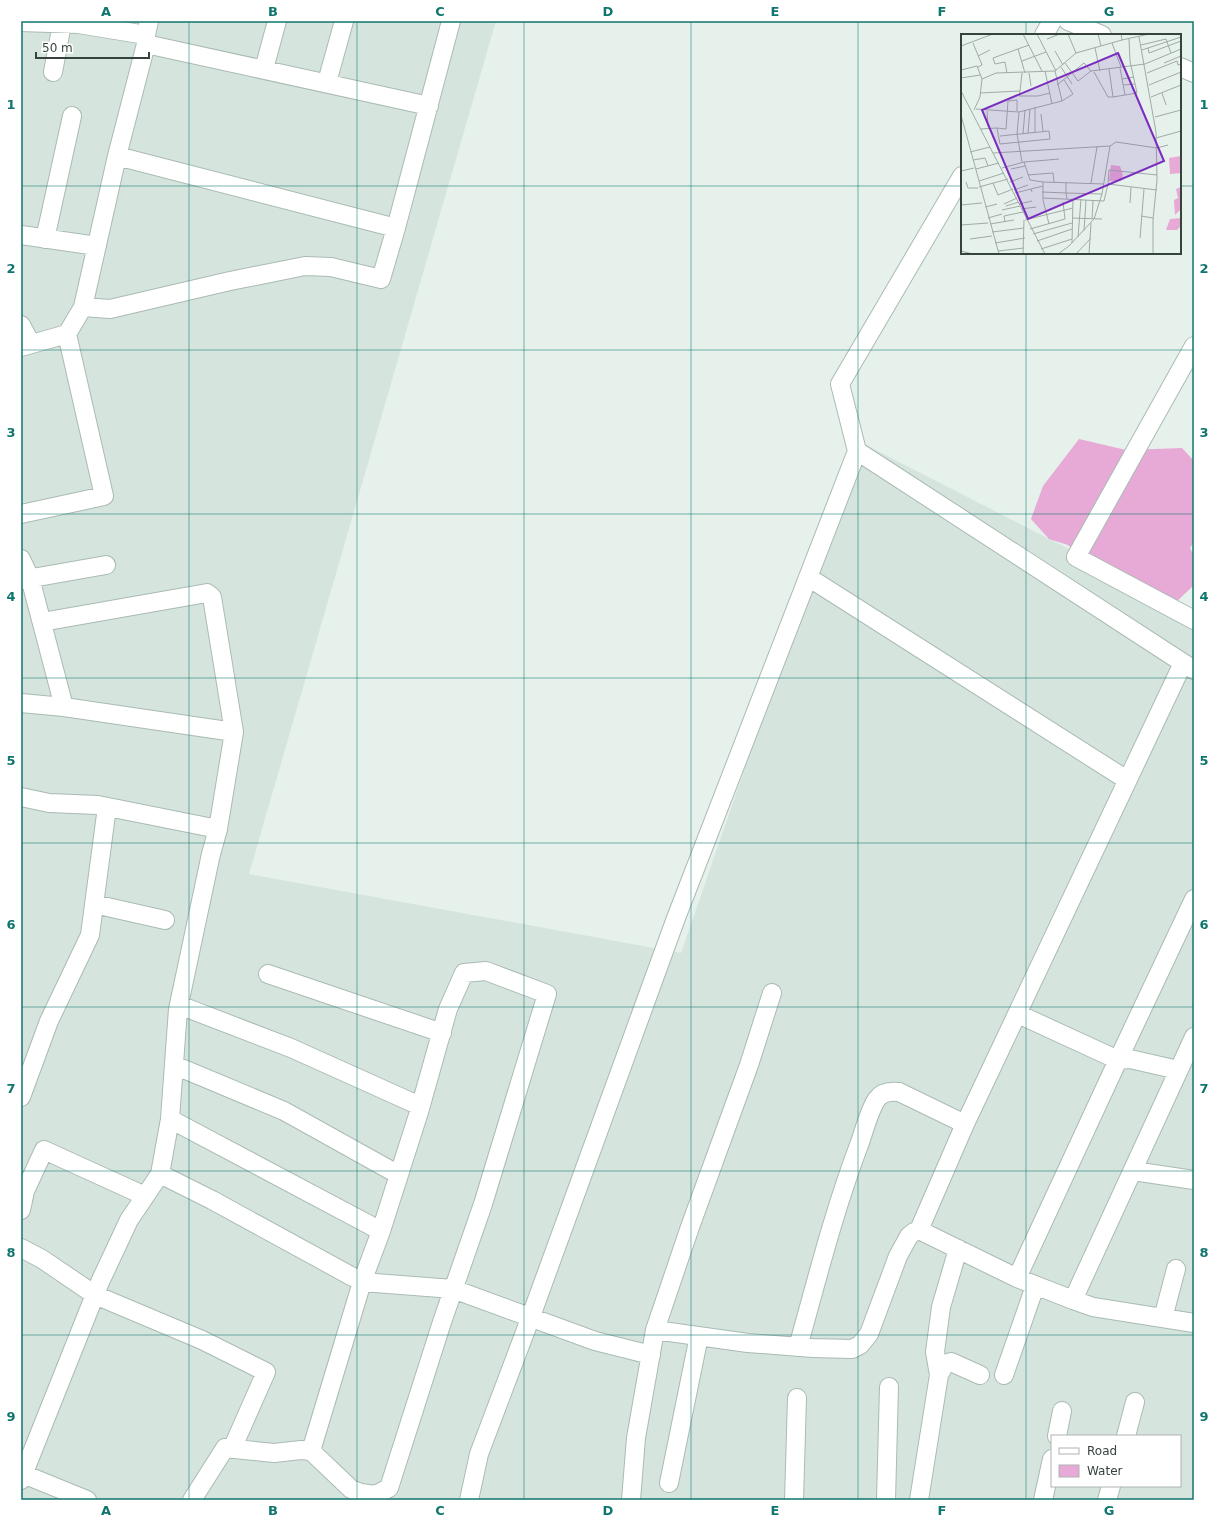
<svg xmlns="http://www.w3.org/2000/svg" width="1215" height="1521" font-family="'DejaVu Sans',sans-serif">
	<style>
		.residential { fill: #d5e4dd; fill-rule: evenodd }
		.water { fill: #e7a9d6 }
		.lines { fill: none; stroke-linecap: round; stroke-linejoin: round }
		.minor-casing { stroke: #aabbb3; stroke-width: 20 }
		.minor { stroke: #fff; stroke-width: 18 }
		.grid { fill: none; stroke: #0f766e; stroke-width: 1; stroke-opacity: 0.55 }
		.inset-road { fill: none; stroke: #a0aba6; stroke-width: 1 }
		.view { fill: #7b2cbf; fill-opacity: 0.15; stroke: #7b2cbf; stroke-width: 2 }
		.inset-edge { fill: none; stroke: #36433c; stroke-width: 2 }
		.neatline { fill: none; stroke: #0f766e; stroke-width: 1.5 }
		.grid-label { font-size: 13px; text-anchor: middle; font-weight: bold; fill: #0f766e }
	</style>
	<rect width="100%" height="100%" fill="#e6f1ec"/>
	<!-- residential -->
	<path class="residential" d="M21,21H496L249,874L681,953L858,441L1194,613V1500H21ZM1052,1436H1180V1486H1052Z"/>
	<!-- water -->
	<path class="water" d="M1079,439L1126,450L1182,448L1194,461V542L1190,548L1194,556V585L1173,605L1111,586L1068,545L1049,539L1031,519L1043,486Z"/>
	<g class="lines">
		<defs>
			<path id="minor" d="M1068,21L1102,35
				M21,22L78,24L146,35
				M1044,35L1052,21
				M146,44L429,106
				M1180,67L1194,73
				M264,69L277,21
				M53,72L62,24
				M327,82L344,21
				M117,156L396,228L451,21
				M21,235L97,246
				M45,239L72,116
				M83,307L110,309L230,281L305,266L331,267L381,279L396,228
				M21,325L31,344
				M1194,346L1076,557L1194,620
				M21,347L67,334
				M857,451L1194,670
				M21,514L104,496L67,334L83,307L117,156L146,44V35L149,21
				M21,559L30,578L64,707
				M808,577L1127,780
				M21,580L106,565
				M21,703L64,707L234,732
				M21,797L49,803L98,805L218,829
				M94,904L165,920
				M268,974L442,1033
				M179,1005L291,1048L420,1106
				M1018,1014L1118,1060L1194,899
				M174,1065L284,1111L399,1175
				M21,1097L49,1021L90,935L107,807
				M170,1119L381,1231
				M1133,1171L1194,1180
				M160,1174L212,1200L362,1282L453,1289L595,1341L651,1355
				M21,1210L25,1191L44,1150L145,1196
				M919,1230L965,1124L1183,663
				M21,1248L42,1259L95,1295L202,1340L266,1372L232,1449
				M1017,1278L1118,1060L1130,1059L1178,1070
				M1073,1300L1194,1037
				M1163,1318L1176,1269
				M655,1330L748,1343L813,1348L852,1349L860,1345L869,1334L898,1256L909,1236L914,1232L919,1230L1017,1278L1073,1300L1093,1307L1194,1323
				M798,1347C817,1279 834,1211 859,1145C864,1132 869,1110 877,1099C882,1092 891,1091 899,1092L965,1124
				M939,1375L935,1352L941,1307L958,1249
				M1004,1375L1035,1286
				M1057,1436L1062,1411
				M1126,1436L1135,1402
				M23,1474L87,1500
				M21,1480L100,1282L129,1220L160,1174L170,1119L178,1009L211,854L218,829L234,732L212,597L207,593L42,622
				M669,1483L699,1336
				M192,1500L225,1448L274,1453L301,1450L311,1451L351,1489L361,1493L375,1495L389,1488L442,1322L483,1204L547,994L486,971L464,973L448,1009L419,1112L381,1231L362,1282L311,1451
				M469,1500L479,1454L530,1319L676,918L857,451L840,384L962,176
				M631,1500L636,1438L655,1330L690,1227L749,1065L772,993
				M794,1500L797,1398
				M886,1500L889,1387
				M919,1500L939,1375L945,1364L951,1362L980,1375
				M1043,1500L1052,1459
				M1107,1500L1111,1486"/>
		</defs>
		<!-- minor casing -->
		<use href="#minor" class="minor-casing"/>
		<!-- minor -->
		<use href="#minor" class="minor"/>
	</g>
	<!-- grid -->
	<path class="grid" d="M189,21V1500M357,21V1500M524,21V1500M691,21V1500M858,21V1500M1026,21V35M21,186H962M1180,186H1194M1026,253V1500M21,350H1194M21,514H1194M21,678H1194M21,843H1194M21,1007H1194M21,1171H1194M21,1335H1194"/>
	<!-- overview -->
	<g transform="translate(961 34)">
		<rect width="220" height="220" fill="#e6f1ec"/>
		<path d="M220,122V139L209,140L208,124ZM150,131L159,132L162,141L160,147H148ZM220,153V175L214,181L213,166L217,164L215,155ZM220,184V192L216,196H205L209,185Z" fill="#e7a9d6"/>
		<path class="inset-road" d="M62,0L81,37M76,0L95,37M107,0L115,19M137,0L140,12M160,0L161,6L188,0M178,3L195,98L196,146L192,186V220M86,5L99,0M12,9L21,31L17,33M151,9L160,33M180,11L205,5L210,19M0,12L32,0M134,14L139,37M187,14L188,19L220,7M57,15L64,39M181,16L220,3M94,17L102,31M17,22L29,16M61,27L85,18M104,29L117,47L130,37L184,30L220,15M203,29L220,22M100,33L111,50M159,34L164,61M148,35L152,63L176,59L169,27L168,5M0,36L16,32L21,45L19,63L13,76M84,37L91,70M94,37L101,67M133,38L147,63H152M46,39L44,28L34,30L32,24L68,11M68,39L70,52M186,39L216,27L217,31L220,30M0,44L19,41M21,45L35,39L94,37L115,19L161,6M161,45L173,43M96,51L123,29L130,37M162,51L174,50M188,51L220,38M0,57L84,220M59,57L58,62H77L89,59M19,59L59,57L61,39M201,59L205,71M190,63L220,51M74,73V98M15,75L58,78L101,67L112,60L103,46M26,77L27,93M58,78L56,100L61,128M80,80L82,97M0,81L38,220M194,83L220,76M36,94L45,95L47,67L56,66V77M19,95L36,94L39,110L89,105L88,97L39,102M67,99L69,75M62,100L64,76M195,104L220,97M9,118L29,113M32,119L149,112L155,108L196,114L207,111M12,126L24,124L27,132M63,128L69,146L82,148V166L88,190M41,134L63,128L98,125M15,135L38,129M50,135L64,132M0,137L13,134M67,141L92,139L93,148M18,147L43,139M5,148L7,154H17M49,148L62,143M82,148L143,150M105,148V159L141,160M32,149L37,161L52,155M130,149L136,113M147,150L148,136L196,141M18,153L47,145M70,155L82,152M53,156L67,151M81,158L105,159L106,165M54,159L70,155L71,158M82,164L143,167L147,150L196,156M169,169L170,153M43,170L56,164M58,170L71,167M0,171L21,169M45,172L58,168M24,173L36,170M60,175L75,173M41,176L59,172M180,182L192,184M27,184L41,180M111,184L141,185M131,185L132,167M64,186L112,174M44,188L43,182L62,178M29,190L53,186M0,191L27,189M69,195L104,185L102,168M123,197L125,166M31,198L63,194M72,200L111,189M117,203L120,165M179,204L183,155M9,205L31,202M76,207L111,195M34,209L64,204M111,209L112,165M80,215L111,205M0,217L12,220M37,217L63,214M62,220L63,186M97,220L108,212L133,185L141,160L149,112M115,220L130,204M128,220L130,189"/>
		<path class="view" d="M157,19L203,127L67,185L21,76Z"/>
		<rect width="220" height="220" class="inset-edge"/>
	</g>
	<!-- border -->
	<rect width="1215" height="1521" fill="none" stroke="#ffffff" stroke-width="44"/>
	<!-- legend -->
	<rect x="1051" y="1435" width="130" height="52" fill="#ffffff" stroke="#afb4b1"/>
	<rect x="1059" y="1448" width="20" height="6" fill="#ffffff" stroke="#afb4b1"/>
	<text x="1087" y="1455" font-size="12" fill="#36433c">Road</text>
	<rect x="1059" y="1465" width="20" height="12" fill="#e7a9d6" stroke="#afb4b1"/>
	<text x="1087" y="1475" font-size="12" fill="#36433c">Water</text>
	<!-- scale -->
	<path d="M36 52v6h113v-6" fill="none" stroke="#36433c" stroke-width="2"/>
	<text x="42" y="52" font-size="12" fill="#36433c" stroke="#ffffff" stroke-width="3" paint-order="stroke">50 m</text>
	<rect x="22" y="22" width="1171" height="1477" class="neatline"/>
	<g class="grid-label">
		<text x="106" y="16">A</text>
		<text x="273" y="16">B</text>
		<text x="440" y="16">C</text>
		<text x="608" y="16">D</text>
		<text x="775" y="16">E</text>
		<text x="942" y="16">F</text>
		<text x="1109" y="16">G</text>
		<text x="11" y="109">1</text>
		<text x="1204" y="109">1</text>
		<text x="11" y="273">2</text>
		<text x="1204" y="273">2</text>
		<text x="11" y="437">3</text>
		<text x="1204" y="437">3</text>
		<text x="11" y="601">4</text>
		<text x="1204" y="601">4</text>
		<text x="11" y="765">5</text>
		<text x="1204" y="765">5</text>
		<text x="11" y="929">6</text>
		<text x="1204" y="929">6</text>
		<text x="11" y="1093">7</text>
		<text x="1204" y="1093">7</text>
		<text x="11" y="1257">8</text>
		<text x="1204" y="1257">8</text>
		<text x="11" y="1421">9</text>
		<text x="1204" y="1421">9</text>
		<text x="106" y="1515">A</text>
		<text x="273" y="1515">B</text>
		<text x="440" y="1515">C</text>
		<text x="608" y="1515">D</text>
		<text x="775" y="1515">E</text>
		<text x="942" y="1515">F</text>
		<text x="1109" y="1515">G</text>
	</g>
</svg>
